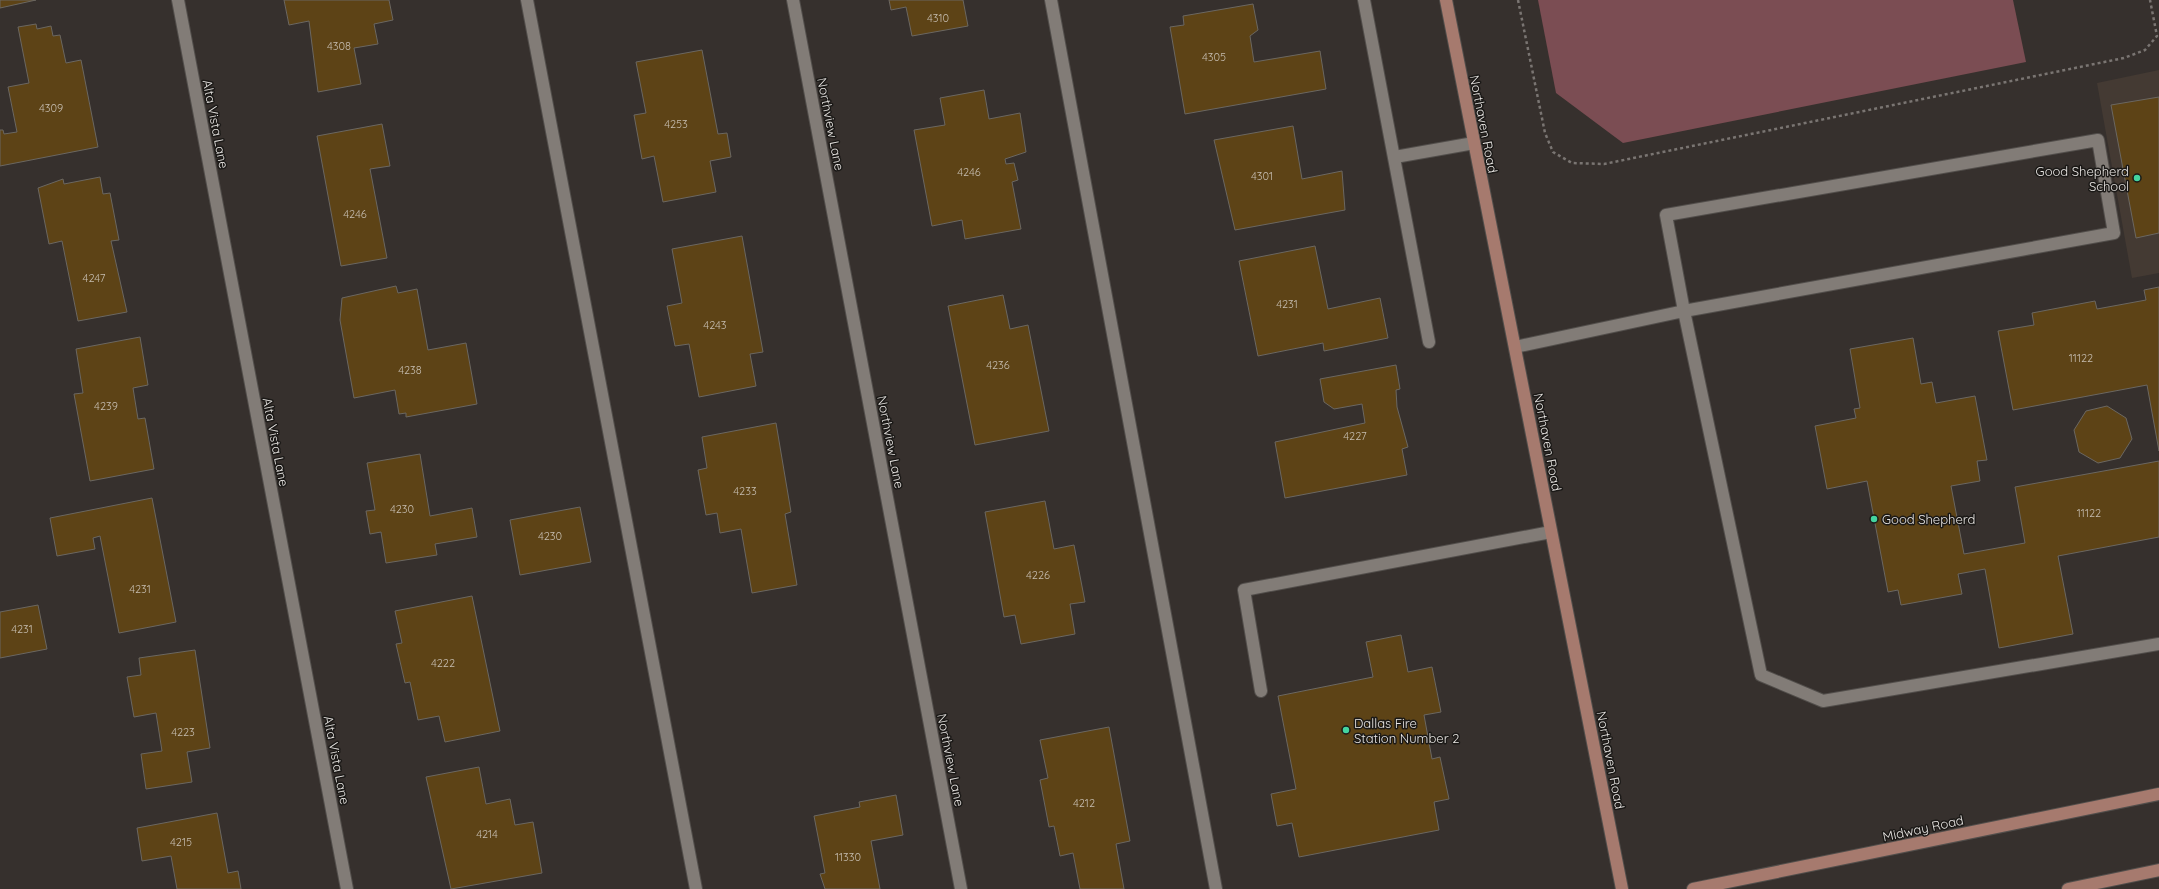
<svg xmlns="http://www.w3.org/2000/svg" width="2159" height="889" font-family="Quicksand,sans-serif">
	<style>
		.built { fill: #443a33 }
		.green { fill: #7b4d53 }
		.building { fill: #5d4316; stroke: #6b6761 }
		.lines { fill: none; stroke-linecap: round; stroke-linejoin: round }
		.lane-casing { stroke: #524e4b; stroke-width: 14 }
		.street-casing { stroke: #524e4b; stroke-width: 14 }
		.secondary-casing { stroke: #524e4b; stroke-width: 14 }
		.path { stroke: #7a7572; stroke-width: 2.5; stroke-dasharray: 3 3; stroke-linecap: butt }
		.lane { stroke: #827c77; stroke-width: 12 }
		.street { stroke: #827c77; stroke-width: 12 }
		.secondary { stroke: #a67a6e; stroke-width: 12 }
		.poi-dot { fill: #44d49f; stroke: #1b1917; stroke-width: 1.5 }
		.labels { text-anchor: middle; dominant-baseline: central; stroke-width: 3; stroke-linejoin: round; paint-order: stroke }
		.number-label { font-size: 11px; fill: #c6bdb0 }
		.street-label { font-size: 13px; fill: #e9e6e3; stroke: #1b1917 }
		.poi-label { font-size: 13px; fill: #e9e6e3; stroke: #1b1917; text-anchor: start }
	</style>
	<rect width="100%" height="100%" fill="#36302d"/>
	<!-- built -->
	<path class="built" d="M2159,70V273L2132,278L2097,83Z"/>
	<!-- green -->
	<path class="green" d="M1538,0H2013L2026,62L1623,143L1556,93Z"/>
	<!-- building -->
	<path class="building" d="M0,0H36L0,8Z
		M284,0H389L393,20L374,24L378,44L354,48L361,84L318,92L309,21L289,25Z
		M889,0H963L968,26L912,36L906,7L891,10Z
		M1253,4L1258,30L1250,36L1254,62L1320,51L1326,89L1185,114L1170,27L1184,25L1183,16Z
		M36,24L37,29L51,26L53,36L60,35L66,63L81,60L98,147L0,166V130H3L4,134L17,132L8,87L29,83L18,27Z
		M702,50L718,134L727,133L731,157L710,161L716,192L663,202L654,156L642,159L634,115L646,113L636,62Z
		M984,90L989,119L1020,113L1026,152L1005,159L1006,164L1014,163L1018,180L1012,182L1021,229L965,239L962,220L932,226L914,130L945,125L940,98Z
		M2159,97V233L2136,238L2111,105Z
		M382,124L390,166L370,169L387,258L341,266L317,136Z
		M1293,126L1302,179L1342,171L1345,210L1235,230L1214,140Z
		M100,177L103,194L110,193L119,240L111,241L127,312L78,321L62,241L49,244L38,188L63,179L64,184Z
		M742,236L763,352L750,354L756,386L699,397L689,344L675,346L667,306L682,303L672,249Z
		M1315,246L1328,309L1380,298L1388,338L1324,351L1323,343L1258,356L1239,261Z
		M396,286L398,293L417,289L428,350L466,343L477,404L406,417V413L399,414L395,390L354,398L340,320L342,298Z
		M2159,287V451L2147,385L2013,410L1998,331L2034,325L2032,313L2095,301L2097,309L2146,300L2144,290Z
		M1003,295L1010,329L1028,325L1049,431L975,445L948,306Z
		M140,337L148,385L133,388L138,419L145,418L154,469L90,481L74,394L83,393L76,349Z
		M1913,338L1921,384L1932,382L1936,403L1975,396L1987,460L1977,461L1980,481L1951,486L1964,554L2025,543L2015,487L2159,461V537L2058,556L2073,634L1999,648L1985,569L1958,574L1962,594L1901,605L1898,590L1888,592L1867,481L1827,489L1815,426L1856,418L1854,409L1860,408L1850,349Z
		M1396,365L1400,389L1396,390L1397,407L1408,447L1402,449L1407,475L1285,498L1275,442L1365,423L1362,404L1334,409L1324,402L1320,379Z
		M2107,406L2126,418L2132,439L2120,458L2098,463L2079,452L2074,430L2086,411Z
		M776,423L791,512L785,514L797,585L752,593L741,529L720,533L717,513L706,515L698,470L707,468L702,437Z
		M420,454L430,516L472,508L477,537L435,544L437,555L386,563L381,532L370,534L366,511L375,510L367,463Z
		M152,498L176,622L119,633L100,536L93,538L95,549L57,556L50,518Z
		M1045,501L1054,549L1074,545L1085,602L1070,604L1075,634L1021,644L1015,615L1004,617L985,512Z
		M580,507L591,562L520,575L510,520Z
		M472,596L500,731L445,742L439,716L418,720L410,682L405,683L396,644L402,643L395,611Z
		M38,605L47,649L0,658V612Z
		M1401,635L1408,672L1432,667L1441,712L1424,715L1432,759L1440,757L1449,799L1434,802L1439,830L1299,857L1292,823L1277,826L1271,794L1296,789L1278,696L1373,677L1366,642Z
		M195,650L210,748L187,752L192,782L146,789L141,754L162,751L156,713L134,717L127,677L141,675L139,658Z
		M1109,727L1130,841L1116,844L1124,889H1080L1073,853L1060,856L1054,826L1049,827L1040,780L1048,778L1040,740Z
		M479,767L486,804L510,799L515,825L533,822L542,873L451,889L426,777Z
		M896,795L903,835L871,841L880,889H825L820,874L825,873L814,816L860,807L859,802Z
		M217,813L228,873L238,871L241,889H177L171,856L142,861L137,828Z"/>
	<g class="lines">
		<defs>
			<path id="lane" d="M527,0L696,889
				M1051,0L1216,889
				M2098,140L2114,233L1684,311L1666,215Z
				M1515,347L1684,311L1761,675L1823,701L2159,644
				M1261,691L1244,590L1551,532"/>
			<path id="street" d="M178,0L347,889
				M793,0L961,889
				M1364,0L1429,342
				M1395,157L1474,143"/>
			<path id="secondary" d="M1446,0L1622,889
				M1693,889L2159,794
				M2068,889L2159,870"/>
		</defs>
		<!-- lane casing -->
		<use href="#lane" class="lane-casing"/>
		<!-- street casing -->
		<use href="#street" class="street-casing"/>
		<!-- secondary casing -->
		<use href="#secondary" class="secondary-casing"/>
		<!-- path -->
		<path class="path" d="M1518,0L1545,133L1553,152L1572,163L1604,164L2124,58L2145,50L2157,36L2150,0"/>
		<!-- lane -->
		<use href="#lane" class="lane"/>
		<!-- street -->
		<use href="#street" class="street"/>
		<!-- secondary -->
		<use href="#secondary" class="secondary"/>
	</g>
	<!-- markers -->
	<g class="poi-dot">
		<circle cx="2137" cy="178" r="4"/>
		<circle cx="1874" cy="519" r="4"/>
		<circle cx="1346" cy="730" r="4"/>
	</g>
	<g class="labels">
		<!-- number labels -->
		<g class="number-label">
			<text x="938" y="18">4310</text>
			<text x="339" y="46">4308</text>
			<text x="1214" y="57">4305</text>
			<text x="51" y="108">4309</text>
			<text x="676" y="124">4253</text>
			<text x="969" y="172">4246</text>
			<text x="1262" y="176">4301</text>
			<text x="355" y="214">4246</text>
			<text x="94" y="278">4247</text>
			<text x="1287" y="304">4231</text>
			<text x="715" y="325">4243</text>
			<text x="2081" y="358">11122</text>
			<text x="998" y="365">4236</text>
			<text x="410" y="370">4238</text>
			<text x="106" y="406">4239</text>
			<text x="1355" y="436">4227</text>
			<text x="745" y="491">4233</text>
			<text x="402" y="509">4230</text>
			<text x="2089" y="513">11122</text>
			<text x="550" y="536">4230</text>
			<text x="1038" y="575">4226</text>
			<text x="140" y="589">4231</text>
			<text x="22" y="629">4231</text>
			<text x="443" y="663">4222</text>
			<text x="183" y="732">4223</text>
			<text x="1084" y="803">4212</text>
			<text x="487" y="834">4214</text>
			<text x="181" y="842">4215</text>
			<text x="848" y="857">11330</text>
		</g>
		<!-- street labels -->
		<g class="street-label">
			<text transform="translate(216 124) rotate(79)">Alta Vista Lane</text>
			<text transform="translate(831 124) rotate(79)">Northview Lane</text>
			<text transform="translate(1484 124) rotate(79)">Northaven Road</text>
			<text transform="translate(276 442) rotate(79)">Alta Vista Lane</text>
			<text transform="translate(891 442) rotate(79)">Northview Lane</text>
			<text transform="translate(1548 442) rotate(79)">Northaven Road</text>
			<text transform="translate(337 760) rotate(79)">Alta Vista Lane</text>
			<text transform="translate(951 760) rotate(79)">Northview Lane</text>
			<text transform="translate(1611 760) rotate(79)">Northaven Road</text>
			<text transform="translate(1923 828) rotate(-12)">Midway Road</text>
		</g>
		<!-- poi labels -->
		<g class="poi-label">
			<text x="2129" y="171" text-anchor="end">Good Shepherd<tspan x="2129" dy="15">School</tspan></text>
			<text x="1882" y="519">Good Shepherd</text>
			<text x="1354" y="723">Dallas Fire<tspan x="1354" dy="15">Station Number 2</tspan></text>
		</g>
	</g>
</svg>
